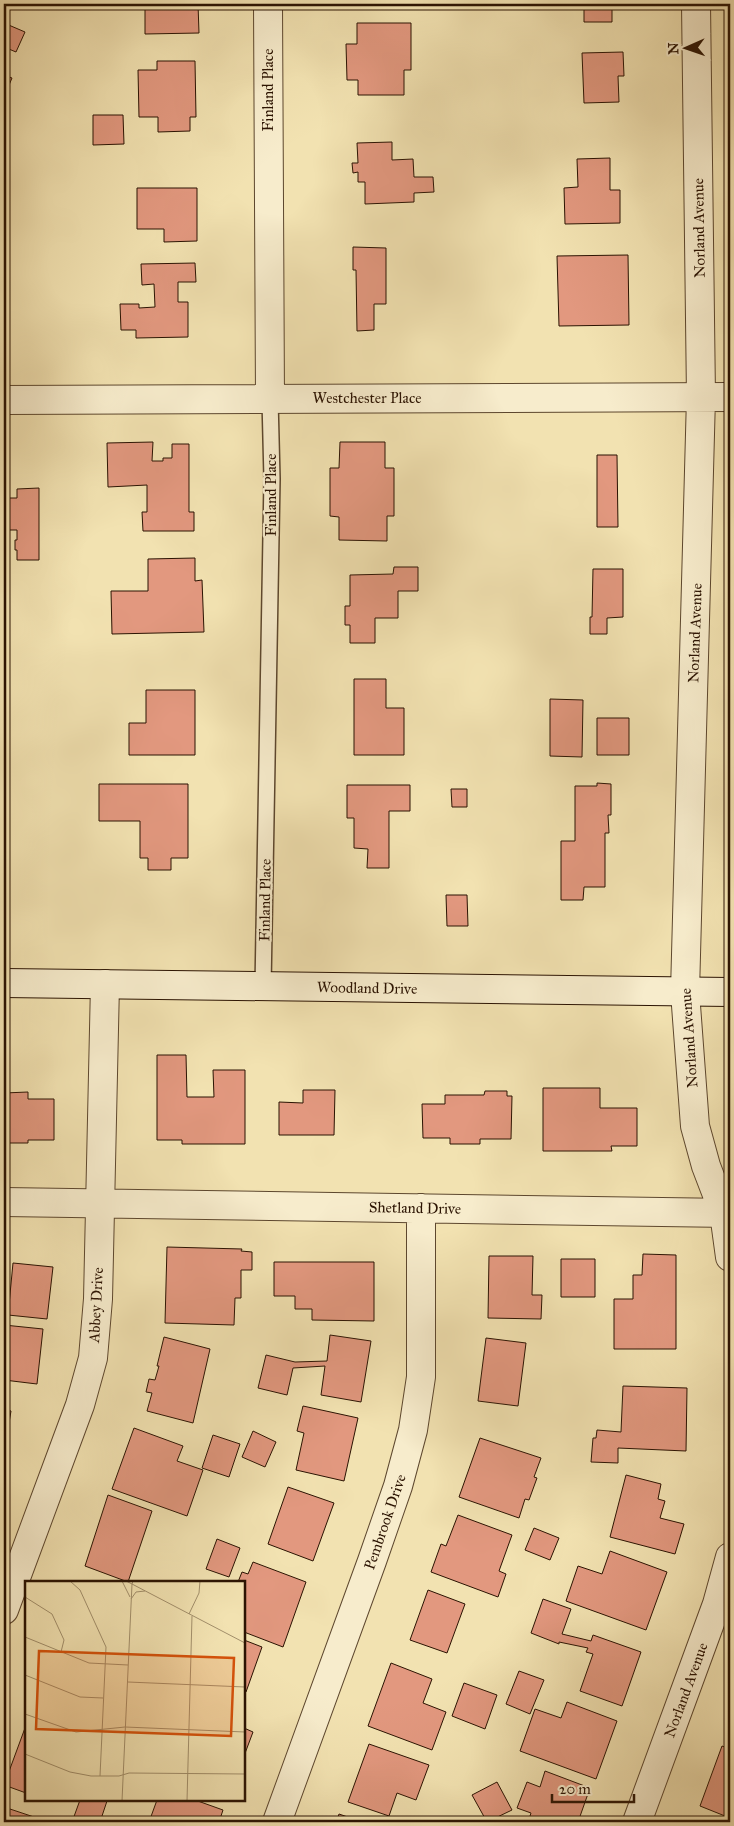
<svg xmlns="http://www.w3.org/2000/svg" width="734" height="1826" font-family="'IM FELL Great Primer',serif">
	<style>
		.building { fill: #e2987f; stroke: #2b1302 }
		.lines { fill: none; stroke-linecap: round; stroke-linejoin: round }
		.lane-casing { stroke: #5d472e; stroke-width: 18 }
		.street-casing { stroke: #5d472e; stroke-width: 30 }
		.secondary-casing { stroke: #2b1302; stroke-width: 30 }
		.lane { stroke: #f7eccc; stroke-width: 15 }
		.street { stroke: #f7eccc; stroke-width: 28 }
		.secondary { stroke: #f7eccc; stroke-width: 28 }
		.labels { text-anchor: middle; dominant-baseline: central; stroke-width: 4.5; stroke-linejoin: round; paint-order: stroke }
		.street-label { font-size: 15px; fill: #2b1302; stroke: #f7eccc }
		.inset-road { fill: none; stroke: #a28f6b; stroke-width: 1 }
		.view { fill: #d5520b; fill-opacity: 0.15; stroke: #d5520b; stroke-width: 2.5 }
		.inset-edge { fill: none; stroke: #2b1302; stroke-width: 2.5 }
	</style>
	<rect width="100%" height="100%" fill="#f2e2b1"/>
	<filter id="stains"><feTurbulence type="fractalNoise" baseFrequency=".004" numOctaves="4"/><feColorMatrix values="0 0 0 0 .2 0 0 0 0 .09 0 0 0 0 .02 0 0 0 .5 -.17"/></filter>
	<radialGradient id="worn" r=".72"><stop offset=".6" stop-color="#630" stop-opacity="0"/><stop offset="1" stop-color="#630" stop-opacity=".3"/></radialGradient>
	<!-- building -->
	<path class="building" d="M145,4H198L199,33L145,34Z
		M584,4H612V22H584Z
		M4,23L25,32L16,52L4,47Z
		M357,23H411V70H404V95H358V80H347L346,44H357Z
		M623,52L624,76H618L619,102L584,103L582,53Z
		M157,61H195L196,117H190V131L158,132V117H139L138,70H157Z
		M4,75L12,78L4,97Z
		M93,115H123L124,144L93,145Z
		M392,142V160L413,159L414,177H433L434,192L414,193V202L365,204V182H358V172L353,173L352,163H358L357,143Z
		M610,158V190H620V223L565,224L564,188L578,187L577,159Z
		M137,188H197V241L164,242V229H137Z
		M353,247L386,248V304H374V330L357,331L356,270H353Z
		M628,255L629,325L559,326L557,256Z
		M195,263L196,282H178V302H188V337L136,338V330H121L120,304H139V308L155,307L154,284L142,285L141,264Z
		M153,442L152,461H163V458H172V444H189V512H194V531H143L142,512H147V485L108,487L107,443Z
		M340,442H385V468H394V516H387V541L339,540V517L330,516V468H339Z
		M597,455H617L618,527H597Z
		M39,488V560H17V550H15V540H17V530H4V498H17V489Z
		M195,558V581L202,580L204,632L112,634L111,591H148V559Z
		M394,567H418V591H398V618H375V643H350V625H345V606H350V575L393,574Z
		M593,569H623V617L607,618V634H590V617H592Z
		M354,679H386V708H404V755H354Z
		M146,690H195V755H129V723H146Z
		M550,699L583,700L582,757L550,756Z
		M597,718H629V755H597Z
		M597,783L611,784V815H608L609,833H605V887H584L583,900H561V841H575V786H597Z
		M99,784H188V858H171V870H148V858H140V821H99Z
		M347,785H410V811H389V868H367L368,849L354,848V818H347Z
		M451,789H467V807H452Z
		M446,895H467L468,926H447Z
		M157,1055H186L187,1097H214L213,1070H245V1144H182V1140H157Z
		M543,1088H600V1108H637V1146H611L612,1151H543Z
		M303,1090H335L334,1135H279V1102L303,1103Z
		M485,1091H507V1096H512L511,1139H480V1144H450V1138H423L422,1104H445V1095H484Z
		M28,1092V1099H54V1140H28V1143H4V1093Z
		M167,1247L242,1249L241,1251L252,1252V1270H241V1298H235L234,1325L165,1323Z
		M643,1254L676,1255V1349H614V1299H633V1275H642Z
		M489,1256H533L532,1295H542L541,1319L488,1318Z
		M561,1259H595V1297H561Z
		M274,1262H374V1321L312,1320V1309H295V1296H274Z
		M13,1263L53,1267L47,1319L8,1315Z
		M4,1325L43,1329L37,1384L4,1380Z
		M330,1335L371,1341L361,1402L321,1395L325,1366L293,1368L287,1395L258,1388L266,1355L295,1362L327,1361Z
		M164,1337L210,1349L193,1423L147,1411L152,1393L146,1392L149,1379L155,1380L159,1366H157Z
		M486,1338L526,1343L518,1406L478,1401Z
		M623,1386L687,1388L686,1451L618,1448V1463L591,1462L593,1438H596L597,1430L621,1432Z
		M303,1406L358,1418L344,1481L296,1470L304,1433L297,1431Z
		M4,1409L11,1411L4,1453Z
		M134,1428L183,1446L177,1461L203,1470L187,1516L112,1489Z
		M253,1431L276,1442L265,1467L242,1457Z
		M213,1435L240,1444L229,1477L202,1468Z
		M480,1438L541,1458L534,1477L537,1478L529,1500L525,1499L519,1518L459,1497Z
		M626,1475L661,1484L658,1499L665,1501L660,1518L684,1524L675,1554L610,1537Z
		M288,1487L334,1503L313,1561L268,1544Z
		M108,1495L152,1511L128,1582L85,1566Z
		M458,1515L512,1535L499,1571L506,1574L498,1597L431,1572L441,1544L446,1546Z
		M534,1528L559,1538L550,1560L525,1550Z
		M217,1539L240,1548L229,1577L206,1569Z
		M610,1551L667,1572L646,1630L566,1601L578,1566L602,1574Z
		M253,1562L306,1582L283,1647L244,1632V1582H238L242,1572L248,1574Z
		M428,1590L465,1604L447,1653L410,1640Z
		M543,1599L571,1609L562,1634L591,1641L593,1635L641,1652L622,1706L580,1691L593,1654L586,1652L588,1648L559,1642V1644L531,1633Z
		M244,1640L262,1647L246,1692L244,1691Z
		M391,1663L432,1679L423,1703L446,1712L432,1750L368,1726Z
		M519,1671L544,1680L530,1714L506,1704Z
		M464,1683L497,1695L485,1729L452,1716Z
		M567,1702L617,1721L596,1779L520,1751L535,1709L561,1718Z
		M25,1728L26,1729V1793L4,1785Z
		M244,1728L253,1732L244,1756Z
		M369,1744L429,1765L416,1800L397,1793L389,1816L348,1802Z
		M722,1746L730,1749V1818L700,1806Z
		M545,1771L590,1788L578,1822H528L531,1813L517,1808L527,1782L540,1787Z
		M497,1782L512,1810L487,1822L472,1795Z
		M80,1800L107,1801L100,1822H72Z
		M157,1800H195L223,1810L219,1822H149Z
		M4,1807L49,1822H4Z
		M339,1814L362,1822H336Z"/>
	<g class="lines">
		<defs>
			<path id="lane" d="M263,987L272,479L270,399"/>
			<path id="street" d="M268,4L270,399
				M696,4L701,397L685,992L695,1126L706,1166L724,1213L730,1257
				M4,400L730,397
				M4,1202L730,1213
				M4,1610L80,1405L93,1358L98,1299L105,984
				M277,1822L372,1561L398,1486L413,1430L421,1377V1208
				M637,1822L717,1604L730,1557"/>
			<path id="secondary" d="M4,983L730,992"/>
		</defs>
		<!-- lane casing -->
		<use href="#lane" class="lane-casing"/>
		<!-- street casing -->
		<use href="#street" class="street-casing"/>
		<!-- secondary casing -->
		<use href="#secondary" class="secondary-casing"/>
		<!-- lane -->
		<use href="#lane" class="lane"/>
		<!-- street -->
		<use href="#street" class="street"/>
		<!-- secondary -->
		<use href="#secondary" class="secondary"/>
	</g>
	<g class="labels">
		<!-- street labels -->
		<g class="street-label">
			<text transform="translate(268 90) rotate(-90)">Finland Place</text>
			<text transform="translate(699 228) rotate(-91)">Norland Avenue</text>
			<text x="367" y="398">Westchester Place</text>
			<text transform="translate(271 495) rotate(-90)">Finland Place</text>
			<text transform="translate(695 633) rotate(-88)">Norland Avenue</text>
			<text transform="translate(265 900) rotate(-89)">Finland Place</text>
			<text transform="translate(367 988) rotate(1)">Woodland Drive</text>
			<text transform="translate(689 1038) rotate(-94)">Norland Avenue</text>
			<text transform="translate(415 1208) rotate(1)">Shetland Drive</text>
			<text transform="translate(96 1305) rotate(-87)">Abbey Drive</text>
			<text transform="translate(385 1522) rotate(-71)">Pembrook Drive</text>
			<text transform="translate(686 1690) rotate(-70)">Norland Avenue</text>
		</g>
	</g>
	<!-- overview -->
	<g transform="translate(25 1581)">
		<rect width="220" height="220" fill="#f2e2b1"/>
		<path class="inset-road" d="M45,0L55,9L81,66L75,195M97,0L105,16M108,0L107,3L220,62M0,16L27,33L39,59L36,71M106,18L111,11L120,10M164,33L174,12L175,0M0,56L64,82L103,84M0,94L55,116L78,117M103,101L220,106M0,133L51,151L100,146L220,151M0,173L45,191L66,195H94L104,192L220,193M97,220L107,3L101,0M162,220L167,35"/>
		<path class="view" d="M14,70L209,77L206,155L11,148Z"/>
		<rect width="220" height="220" class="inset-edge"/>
	</g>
	<!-- margin -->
	<rect width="734" height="1826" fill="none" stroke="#f2e2b1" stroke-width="20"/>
	<rect x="5" y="5" width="724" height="1816" fill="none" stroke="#2b1302" stroke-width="2.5"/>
	<rect x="10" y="10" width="714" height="1806" fill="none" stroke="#2b1302"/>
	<!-- north arrow -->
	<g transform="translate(686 48) rotate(268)" stroke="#f7eccc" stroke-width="4" paint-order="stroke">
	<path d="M0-4L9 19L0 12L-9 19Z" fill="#2b1302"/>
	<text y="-8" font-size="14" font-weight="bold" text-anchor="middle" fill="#2b1302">N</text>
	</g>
	<!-- scale -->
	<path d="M552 1794v8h82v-8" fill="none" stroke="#2b1302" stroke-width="2.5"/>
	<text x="559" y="1794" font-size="15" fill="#2b1302" stroke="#f7eccc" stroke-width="4" paint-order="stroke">20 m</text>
	<rect width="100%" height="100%" filter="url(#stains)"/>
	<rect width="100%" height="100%" fill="url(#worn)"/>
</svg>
